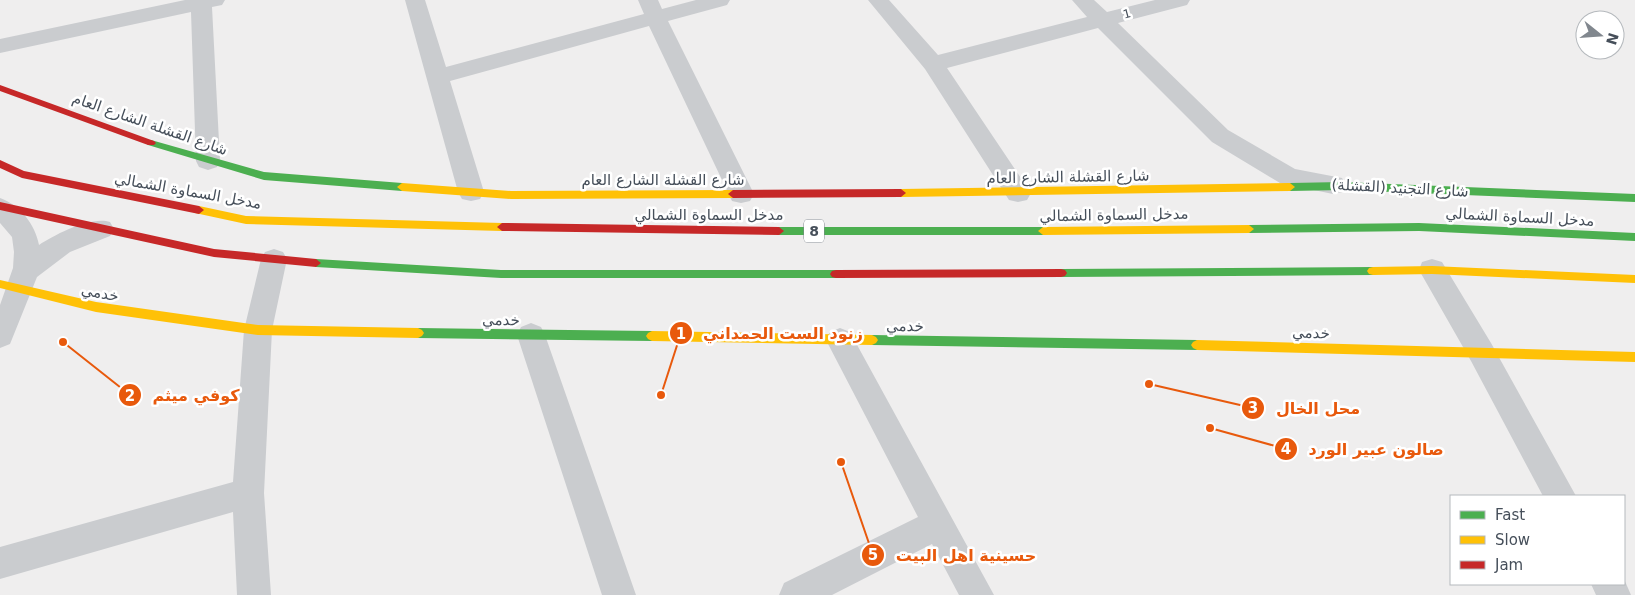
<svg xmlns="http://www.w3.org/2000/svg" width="1635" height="595" font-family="'DejaVu Sans',Cairo,sans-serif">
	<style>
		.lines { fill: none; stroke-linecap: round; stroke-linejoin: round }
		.street { fill: #cacccf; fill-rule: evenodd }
		.fast { fill: #4caf50; fill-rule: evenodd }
		.slow { fill: #ffc107; fill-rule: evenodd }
		.jam { fill: #c62828; fill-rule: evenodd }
		.labels { text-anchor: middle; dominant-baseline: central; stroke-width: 5; stroke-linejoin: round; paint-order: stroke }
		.far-street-label { font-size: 12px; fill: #464f5a; stroke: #fff }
		.shield { fill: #fff; stroke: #7e848c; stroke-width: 1 }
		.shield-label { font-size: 14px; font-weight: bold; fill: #464f5a }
		.street-label { font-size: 15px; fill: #464f5a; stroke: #fff }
		.leader { fill: none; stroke: #e8590c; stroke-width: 2 }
		.callout-dot { fill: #e8590c; stroke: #fff; stroke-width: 2 }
		.mark-label { font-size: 15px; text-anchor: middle; font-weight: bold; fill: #fff }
		.callout-label { font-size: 16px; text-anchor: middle; font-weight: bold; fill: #e8590c; stroke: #fff; stroke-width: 5; stroke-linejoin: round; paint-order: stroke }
	</style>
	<rect width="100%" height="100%" fill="#efeeee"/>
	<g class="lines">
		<!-- street -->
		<path class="street" d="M185,0H225L222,5L212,7L220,161L217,167L208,170L199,167L196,161L191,12L0,53V39Z
			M405,0H425L446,67L644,14L638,0H658L662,9L696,0H730L727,5L668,21L754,194L750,201L741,203L732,201L649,26L450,81L484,192L480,199L471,201L462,199L458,192Z
			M868,0H889L938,55L1087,17L1072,0H1094L1107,12L1155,0H1190L1187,5L1118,23L1228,130L1295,169L1342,178L1346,185L1342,192L1333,194L1280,183L1212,142L1098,28L947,68L1031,193L1027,200L1018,202L1009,200L925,69Z
			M0,198C20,205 35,224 39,245C56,234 91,216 110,222L114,229L110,236L70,252L37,277L10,344L0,348V305L13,268L14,252L12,237L0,223Z
			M274,249L283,252L287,259L272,330L264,493L271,595H237L233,512L0,579V547L233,482L244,330L261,259L265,252Z
			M1432,259L1442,262L1491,343L1576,496H1543L1471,361L1419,270L1422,262Z
			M531,323L541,327L545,335L636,595H602L517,335L521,327Z
			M840,328L850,332L994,595H959L932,544L832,595H779L784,583L918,517L826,340L830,332Z
			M1624,579L1631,595H1596L1591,584H1624Z"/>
		<!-- fast -->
		<path class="fast" d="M151,140L264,172L402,183L407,187L402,191L264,180L148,145L146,143L148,141Z
			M1342,182L1635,194V202L1342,190L1290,191L1285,187L1290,183Z
			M1419,223L1635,233V241L1419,231L1249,233L1244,229L1249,225Z
			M779,227H1043L1048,231L1043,235H779L774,231Z
			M316,259L501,270H836L840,271L842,274L840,277L836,278H501L316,267L311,263Z
			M1373,267L1377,268L1379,271L1377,274L1373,275L1061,277L1057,276L1055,273L1057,270L1061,269Z
			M418,328L652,331L656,333L658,336L656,339L652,341L418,338L414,336L412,333L414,330Z
			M872,335L1197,340L1201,342L1203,345L1201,348L1197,350L872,345L868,343L866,340L868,337Z"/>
		<!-- slow -->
		<path class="slow" d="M402,183L511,191L733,190L738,194L733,198L511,199L402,191L397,187Z
			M1290,183L1295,187L1290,191L901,197L896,193L901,189Z
			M199,206L246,216L502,223L507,227L502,231L246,224L195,213L194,210Z
			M1249,225L1254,229L1249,233L1043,235L1038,231L1043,227Z
			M1432,266L1635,275V283L1432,274L1373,275L1369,274L1367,271L1369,268L1373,267Z
			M0,280L96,302L258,325L418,328L422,330L424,333L422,336L418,338L258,335L96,312L0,288Z
			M652,331L872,335L876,337L878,340L876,343L872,345L652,341L648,339L646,336L648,333Z
			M1197,340L1635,352V362L1197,350L1193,348L1191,345L1193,342Z"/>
		<!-- jam -->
		<path class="jam" d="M0,85L154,141L156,143L154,145H148L0,91Z
			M0,160L24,171L199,206L204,210L199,214L22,178L0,168Z
			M901,189L906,193L901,197L733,198L728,194L733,190Z
			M0,202L214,249L316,259L321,263L316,267L214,257L0,210Z
			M502,223L779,227L784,231L779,235L502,231L497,227Z
			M1061,269L1065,270L1067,273L1065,276L1061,277L836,278L832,277L830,274L832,271L836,270Z"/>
	</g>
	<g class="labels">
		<!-- far-street labels -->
		<g class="far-street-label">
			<text transform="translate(1127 14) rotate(-15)">1</text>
		</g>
		<!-- shield labels -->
		<rect class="shield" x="804" y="219.5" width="20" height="23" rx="4"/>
		<g class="shield-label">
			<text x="814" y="231">8</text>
		</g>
		<!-- street labels -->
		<g class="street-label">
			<text transform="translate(150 124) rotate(19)">شارع القشلة الشارع العام</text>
			<text transform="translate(1068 177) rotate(-1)">شارع القشلة الشارع العام</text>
			<text x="663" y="180">شارع القشلة الشارع العام</text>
			<text transform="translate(1400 188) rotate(3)">شارع التجنيد (القشلة)</text>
			<text transform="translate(188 191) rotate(10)">مدخل السماوة الشمالي</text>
			<text x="709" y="215">مدخل السماوة الشمالي</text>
			<text transform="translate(1114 215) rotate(-1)">مدخل السماوة الشمالي</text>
			<text transform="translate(1520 217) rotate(3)">مدخل السماوة الشمالي</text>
			<text transform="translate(100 293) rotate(11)">خدمي</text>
			<text transform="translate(501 320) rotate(1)">خدمي</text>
			<text transform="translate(905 326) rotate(1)">خدمي</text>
			<text transform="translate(1311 333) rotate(2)">خدمي</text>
		</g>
	</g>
	<!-- callouts -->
	<path class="leader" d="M661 395L681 333M63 342L130 395M1149 384L1253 408M1210 428L1286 449M841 462L873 555"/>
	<g class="callout-dot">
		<circle cx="661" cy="395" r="5"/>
		<circle cx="63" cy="342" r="5"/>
		<circle cx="1149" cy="384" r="5"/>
		<circle cx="1210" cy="428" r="5"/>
		<circle cx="841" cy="462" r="5"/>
		<circle cx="681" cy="333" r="12"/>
		<circle cx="130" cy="395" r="12"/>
		<circle cx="1253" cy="408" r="12"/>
		<circle cx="1286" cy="449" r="12"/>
		<circle cx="873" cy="555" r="12"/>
	</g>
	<g class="mark-label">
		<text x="681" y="339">1</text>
		<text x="130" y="401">2</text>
		<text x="1253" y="413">3</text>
		<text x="1286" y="454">4</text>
		<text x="873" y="560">5</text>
	</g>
	<g class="callout-label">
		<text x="783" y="339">زنود الست الحمداني</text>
		<text x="196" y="401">كوفي ميثم</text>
		<text x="1318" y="414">محل الخال</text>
		<text x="1376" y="455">صالون عبير الورد</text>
		<text x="966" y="561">حسينية اهل البيت</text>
	</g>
	<!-- legend -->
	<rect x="1450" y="495" width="175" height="90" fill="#ffffff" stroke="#b5b9bd"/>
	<rect x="1460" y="511" width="25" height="8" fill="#4caf50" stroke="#b5b9bd"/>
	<text x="1495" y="520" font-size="15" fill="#464f5a">Fast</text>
	<rect x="1460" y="536" width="25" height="8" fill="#ffc107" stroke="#b5b9bd"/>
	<text x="1495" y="545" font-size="15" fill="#464f5a">Slow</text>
	<rect x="1460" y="561" width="25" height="8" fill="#c62828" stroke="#b5b9bd"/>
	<text x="1495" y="570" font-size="15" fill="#464f5a">Jam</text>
	<!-- north arrow -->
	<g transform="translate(1600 35) rotate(107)"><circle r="24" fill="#ffffff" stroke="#b5b9bd"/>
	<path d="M0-4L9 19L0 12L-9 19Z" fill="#81878e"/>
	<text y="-8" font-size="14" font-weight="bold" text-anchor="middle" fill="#464f5a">N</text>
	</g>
</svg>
